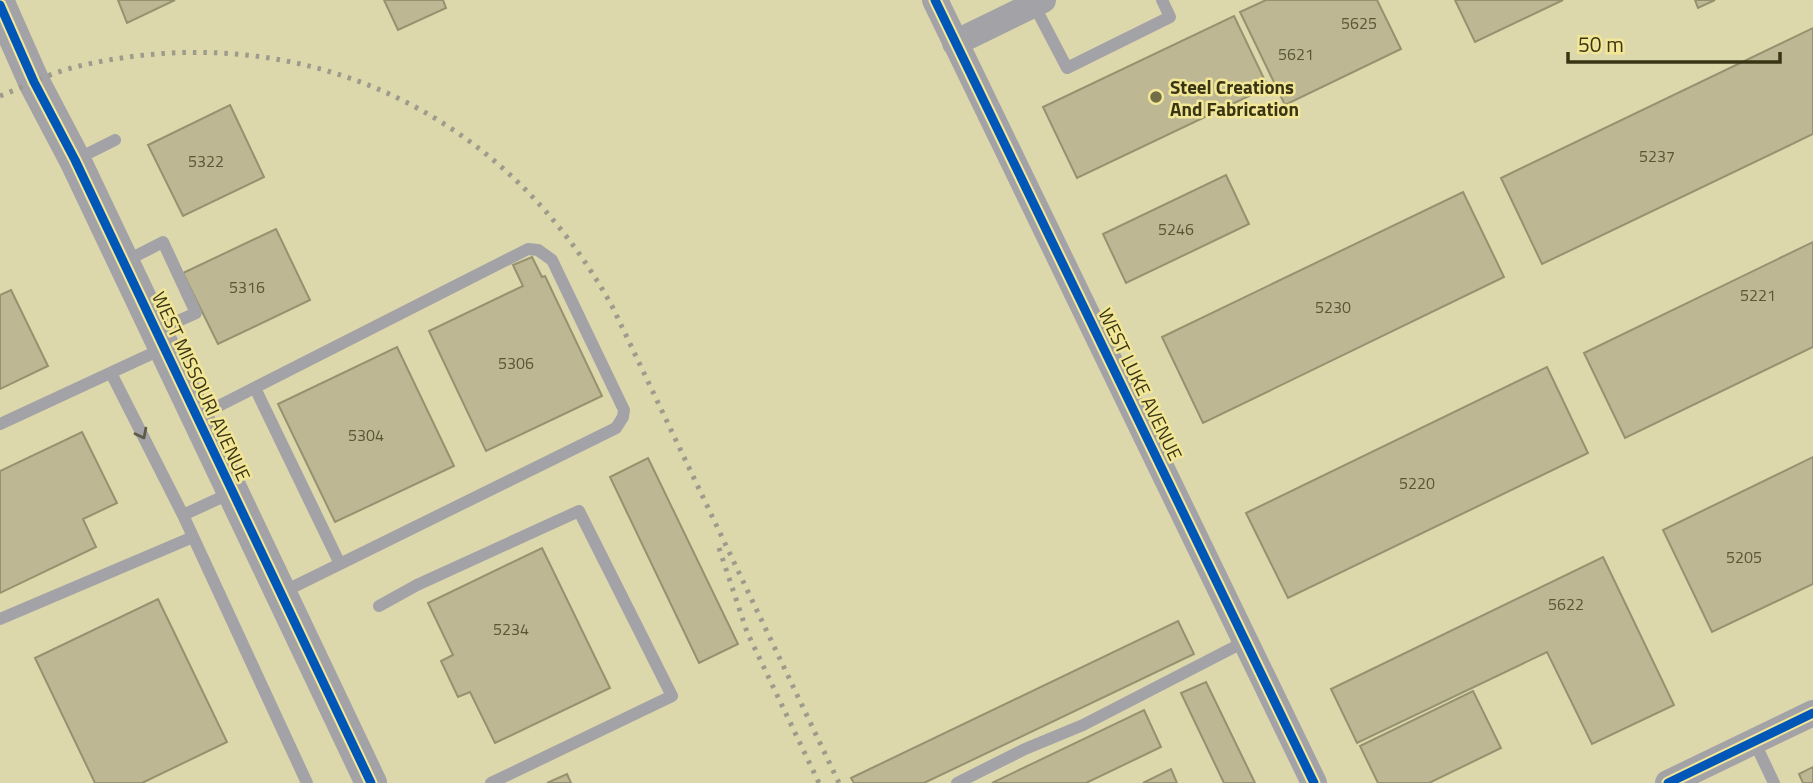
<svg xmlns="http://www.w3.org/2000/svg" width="1813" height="783" font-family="'Titillium Web',sans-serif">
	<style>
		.building { fill: #bdb793; stroke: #96916e; stroke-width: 2 }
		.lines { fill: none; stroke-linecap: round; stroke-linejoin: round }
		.service { stroke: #a3a3a7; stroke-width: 12 }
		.minor { stroke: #a3a3a7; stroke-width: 26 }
		.tertiary { stroke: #a3a3a7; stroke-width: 32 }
		.rail { stroke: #9d9b8c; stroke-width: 5; stroke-dasharray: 3.5 7; stroke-linecap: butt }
		.cycleway-casing { stroke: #f2e697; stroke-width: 13 }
		.cycleway { stroke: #0057b8; stroke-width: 9 }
		.oneway { stroke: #5e5b47 }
		.poi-dot { fill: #726d49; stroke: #f2e697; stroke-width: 2.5 }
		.labels { text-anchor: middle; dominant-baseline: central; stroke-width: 5; stroke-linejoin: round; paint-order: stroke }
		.number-label { font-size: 16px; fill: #5a5533 }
		.poi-label { font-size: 19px; font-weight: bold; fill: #393413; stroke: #f2e697; text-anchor: start }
		.street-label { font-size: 19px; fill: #393413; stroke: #f2e697 }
	</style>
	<rect width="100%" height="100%" fill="#ddd7ac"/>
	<!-- building -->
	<path class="building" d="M118,0H175L127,23Z
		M384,0H443L446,8L398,30Z
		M1266,0H1377L1401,49L1285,105L1240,12Z
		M1455,0H1563L1475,42Z
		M1695,0H1715L1698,8Z
		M1234,16L1268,87L1077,178L1043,107Z
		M1813,28V134L1542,264L1501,178Z
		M230,105L264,177L183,216L148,145Z
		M1226,175L1249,224L1126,283L1103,234Z
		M1463,192L1504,277L1203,423L1162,337Z
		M276,229L310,300L218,344L183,273Z
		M1813,242V347L1625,438L1584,353Z
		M532,257L542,277L545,276L602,396L486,451L429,331L523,286L513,265Z
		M11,290L48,366L0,389V295Z
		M397,347L454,466L335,522L278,404Z
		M1547,367L1588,453L1288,598L1246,513Z
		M82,432L117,503L83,519L96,547L0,593V471Z
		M1813,457V584L1712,632L1663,530Z
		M648,458L738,644L699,663L610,477Z
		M542,548L610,688L495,743L470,692L458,697L441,661L453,655L428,603Z
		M1603,557L1674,705L1592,744L1547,652L1357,743L1331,689Z
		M158,599L227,742L142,783H95L35,658Z
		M1178,621L1194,654L924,783H854L851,778Z
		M1206,682L1255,783H1224L1181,693Z
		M1473,691L1501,748L1429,783H1378L1360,746Z
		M1144,710L1161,747L1086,783H992Z
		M1813,767V783H1803L1799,774Z
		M1171,769L1177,783H1143Z
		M567,774L571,783H547Z"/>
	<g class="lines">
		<!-- service -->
		<path class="service" d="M1034,5L1067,68L1170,17L1162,0
			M75,160L115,140
			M124,262L163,242L196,313L156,331
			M111,373L183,515
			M255,388L340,564
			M197,417L528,249L538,250L552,260L624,410L623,417L616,428L281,593
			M0,424L164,348
			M233,492L183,515L307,783
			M379,606L417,585L579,511L672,696L491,783
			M0,619L193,537
			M1754,741L1774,783
			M957,783L1025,749L1083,725L1246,641"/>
		<!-- minor -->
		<path class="minor" d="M935,0L1314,783
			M955,43L1043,0
			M1668,783L1813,713"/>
		<!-- tertiary -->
		<path class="tertiary" d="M0,5L34,82L75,160L371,783"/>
		<!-- rail -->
		<path class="rail" d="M0,96C26,86 52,72 79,66C300,15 505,110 613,308L839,783
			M719,548L747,632L819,783"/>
		<defs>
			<path id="cycleway" d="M935,0L1314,783
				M0,5L34,82L75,160L371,783
				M1668,783L1813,713"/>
		</defs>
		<!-- cycleway casing -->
		<use href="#cycleway" class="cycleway-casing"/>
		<!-- cycleway -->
		<use href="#cycleway" class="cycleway"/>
	</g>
	<!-- one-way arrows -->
	<defs><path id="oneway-chevron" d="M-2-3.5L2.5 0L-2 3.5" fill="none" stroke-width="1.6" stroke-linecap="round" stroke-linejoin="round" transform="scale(1.75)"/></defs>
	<use class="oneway" href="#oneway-chevron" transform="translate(142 434) rotate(63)"/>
	<!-- markers -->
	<circle class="poi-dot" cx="1156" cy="97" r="7"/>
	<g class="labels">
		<!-- number labels -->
		<g class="number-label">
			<text x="1359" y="23">5625</text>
			<text x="1296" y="54">5621</text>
			<text x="1657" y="156">5237</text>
			<text x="206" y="161">5322</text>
			<text x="1176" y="229">5246</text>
			<text x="247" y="287">5316</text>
			<text x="1758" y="295">5221</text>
			<text x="1333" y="307">5230</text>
			<text x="516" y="363">5306</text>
			<text x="366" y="435">5304</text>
			<text x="1417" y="483">5220</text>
			<text x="1744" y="557">5205</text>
			<text x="1566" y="604">5622</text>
			<text x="511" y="629">5234</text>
		</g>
		<!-- poi labels -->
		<g class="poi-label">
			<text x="1170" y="86">Steel Creations<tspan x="1170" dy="22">And Fabrication</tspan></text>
		</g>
		<!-- street labels -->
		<g class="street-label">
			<text transform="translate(1141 384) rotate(64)">WEST LUKE AVENUE</text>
			<text transform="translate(202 386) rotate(65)">WEST MISSOURI AVENUE</text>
		</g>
	</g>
	<!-- scale -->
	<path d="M1568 52v10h212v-10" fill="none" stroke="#393413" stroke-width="3.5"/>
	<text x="1578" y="52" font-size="21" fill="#393413" stroke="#f2e697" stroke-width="5" paint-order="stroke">50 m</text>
</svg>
